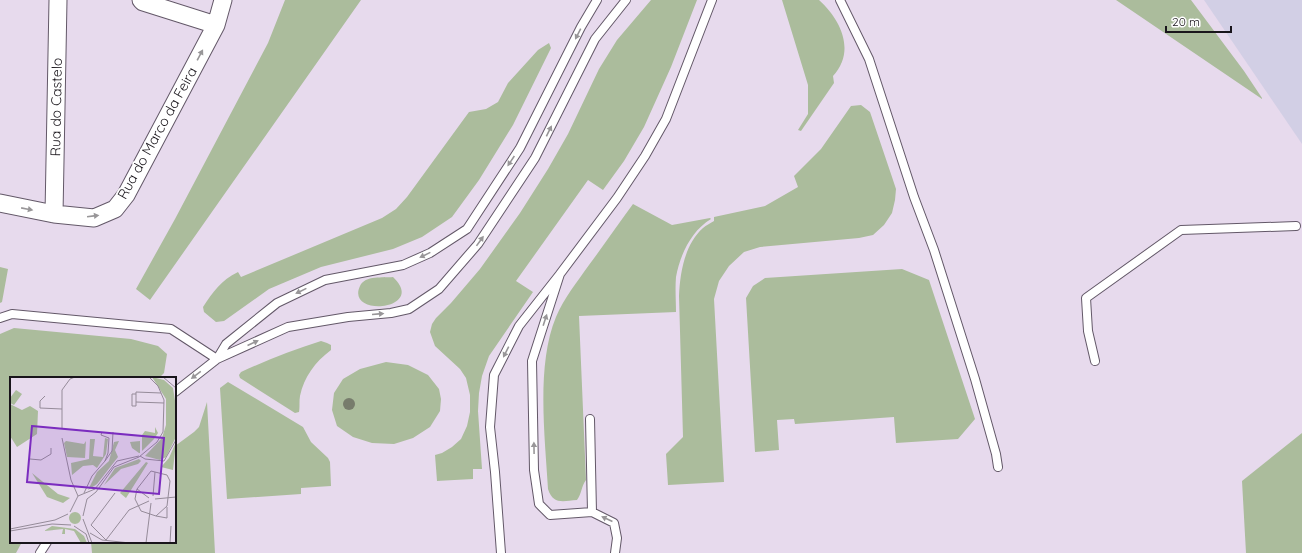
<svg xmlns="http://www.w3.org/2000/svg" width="1302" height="553" font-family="Quicksand,sans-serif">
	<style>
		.education { fill: #d2cfe5 }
		.green { fill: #abbc9c }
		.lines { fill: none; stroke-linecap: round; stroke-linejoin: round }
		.lane-casing { stroke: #635868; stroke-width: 10 }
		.street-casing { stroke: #635868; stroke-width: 19 }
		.lane { stroke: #fff; stroke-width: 8 }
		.street { stroke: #fff; stroke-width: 17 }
		.tree { fill: #777c6c }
		.oneway { fill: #989698 }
		.labels { text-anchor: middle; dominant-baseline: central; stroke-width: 3.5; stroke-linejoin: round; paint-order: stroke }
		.street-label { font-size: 14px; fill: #19151b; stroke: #fff }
		.inset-road { fill: none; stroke: #958b99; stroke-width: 1 }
		.view { fill: #7b2cbf; fill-opacity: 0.15; stroke: #7b2cbf; stroke-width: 2 }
		.inset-edge { fill: none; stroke: #19151b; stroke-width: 2 }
	</style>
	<rect width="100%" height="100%" fill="#e7daed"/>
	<!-- education -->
	<path class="education" d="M1204,0H1302V144Z"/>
	<!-- green -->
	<path class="green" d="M285,0H361L150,300L136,289L175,219L268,43Z
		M651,0H697L671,67L644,127L624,161L603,190L588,180L516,281L533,292L489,356L482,376L479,393L478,411L482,469H473V479L436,481H437L435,455L442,453L452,447L461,439L467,426L470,412V395L466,378L460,369L435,346L430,332L432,324L436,318L451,303L480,269L520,213L548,169L568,134L599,69L617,40Z
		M782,0H819C841,20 856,51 833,76L834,83L801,131L798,130L808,114V85Z
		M1116,0H1191L1244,71L1262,98V99Z
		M549,43L551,48L513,125L479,180L452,217L422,237L393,249L321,267L269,289L224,321L216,322L204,312L203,307C213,292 221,280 238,272L241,277L382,218L396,209L407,197L469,112L486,109L498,102L508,83L538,50Z
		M861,105L870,112L892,177L896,189L895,200L892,213L884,225L873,235L859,238L760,247L744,252L729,266L719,281L714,299L724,482L668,485L666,454L683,437L679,296C680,272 685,244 703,228C706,225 711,223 714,221V217L765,206L798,187L794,176L821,149L851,106Z
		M633,204L672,225L710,218L711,219C691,231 680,255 676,277C675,289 676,301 676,312L579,316L586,480C581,487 582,493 577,500C563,501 553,505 548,489C545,437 536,365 556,317C564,298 577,282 589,265C604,245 618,224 633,204Z
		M0,267L8,269L2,302L0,303Z
		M902,269L929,280L975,419L958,439L896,443L894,417L795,424L794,419L777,420L779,450L755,452L746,298L753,286L765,278Z
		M393,277C428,310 345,318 360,286C365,275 383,278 393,277Z
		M14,328L131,339L158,346L167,354L164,373L159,378H11V542H22L16,553H0V334Z
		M321,341L327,343L331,345V350C315,362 304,377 300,396C299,401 300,406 299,412L295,413L240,378L239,375L241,372C267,360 293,350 321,341Z
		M386,362L408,365L428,375L439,389L441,399L440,411L430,427L413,438L394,444L372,443L353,437L337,426L332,410L334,393L343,379L360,369Z
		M228,382L303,427L311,442L328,458L330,462L331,486L301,488V494L227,499L220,388Z
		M207,402L215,553H92L91,542H175V446L194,432L199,427Z
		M1302,433V553H1246L1242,481Z"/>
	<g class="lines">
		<defs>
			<path id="lane" d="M840,0L869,59L914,197L934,250L975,379L996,454L998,467
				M560,274L617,198L645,156L666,119L712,0
				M0,318L12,314L171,329L217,359
				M217,359L226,344L277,303L325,280L403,265L430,253L467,229L520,148L581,27L597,0
				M1095,361L1088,331L1086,298L1181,230L1296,226
				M175,392L217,359L288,327L348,317L391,313L409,309L439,289L478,244L535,158L595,39L626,0
				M590,419L592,512
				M40,553L47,542
				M501,553L495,472L490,427L494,375L519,326L560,274L532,361L534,470L539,504L550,515L592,512L614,523L617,538L615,553"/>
			<path id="street" d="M141,0L143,2L216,25
				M0,203L54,214L94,218L115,209L126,195L216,25L223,0
				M54,214L58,0"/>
		</defs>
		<!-- lane casing -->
		<use href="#lane" class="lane-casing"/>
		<!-- street casing -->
		<use href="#street" class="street-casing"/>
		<!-- lane -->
		<use href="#lane" class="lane"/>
		<!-- street -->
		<use href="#street" class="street"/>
	</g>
	<!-- trees -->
	<circle class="tree" cx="349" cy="404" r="6"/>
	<!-- one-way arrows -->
	<defs><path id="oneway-solid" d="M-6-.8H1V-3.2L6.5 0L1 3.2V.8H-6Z"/></defs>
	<g class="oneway">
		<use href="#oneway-solid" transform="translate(578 34) rotate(117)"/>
		<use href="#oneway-solid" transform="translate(200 55) rotate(-62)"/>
		<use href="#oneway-solid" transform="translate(549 131) rotate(-64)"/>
		<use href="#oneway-solid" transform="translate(511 161) rotate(124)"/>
		<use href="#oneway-solid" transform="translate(27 209) rotate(11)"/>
		<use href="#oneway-solid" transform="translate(93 216) rotate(-7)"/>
		<use href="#oneway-solid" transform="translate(480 241) rotate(-54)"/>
		<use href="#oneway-solid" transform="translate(425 255) rotate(154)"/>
		<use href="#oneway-solid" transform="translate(301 291) rotate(154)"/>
		<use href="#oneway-solid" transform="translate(378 314) rotate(-5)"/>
		<use href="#oneway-solid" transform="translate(545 320) rotate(-72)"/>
		<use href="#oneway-solid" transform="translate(253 343) rotate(-24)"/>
		<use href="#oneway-solid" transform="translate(506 352) rotate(117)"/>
		<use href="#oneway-solid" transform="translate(196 375) rotate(143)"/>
		<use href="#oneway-solid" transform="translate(534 448) rotate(-91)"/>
		<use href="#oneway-solid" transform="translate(607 519) rotate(-155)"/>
	</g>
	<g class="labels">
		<!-- street labels -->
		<g class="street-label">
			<text transform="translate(56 107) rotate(-89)">Rua do Castelo</text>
			<text transform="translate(157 133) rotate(-61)">Rua do Marco da Feira</text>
		</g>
	</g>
	<!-- overview -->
	<g transform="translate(10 377)">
		<rect width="166" height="166" fill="#e7daed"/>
		<path d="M142,0L154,3L163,11L166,30L165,62L156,80L150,83L135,79L152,61L156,48V22ZM6,13L12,17L4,28L0,26V21ZM0,27L12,33L20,29L28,34L27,57L7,70L0,59ZM145,50L148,56L144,62L132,74V58L135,54L145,56ZM95,61L98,62L96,77L87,91L83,88L73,89L62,98L61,86L79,82L80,62H85L83,79L93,80ZM56,64L74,67L76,64L75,81L57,80L54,66ZM109,64L105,73L108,80L87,107L78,113L87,95L99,84L104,65ZM130,64V76H129L122,71L120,65ZM166,65L163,93L151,90L159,81ZM129,82L131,84L128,87L111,92L94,108L105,91ZM136,85L138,86L116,121L110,116ZM22,96L48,117L60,121L53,126L37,120ZM59 141a6 6 0 1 1 12 0a6 6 0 1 1-12 0ZM42,149L65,152L74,159L77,166H71L64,154L55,152V157H52L53,152L34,154Z" fill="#abbc9c"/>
		<path class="inset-road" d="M153,0L166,11M151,16L126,15V25L154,26M35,19L30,24V31L52,32M126,25V29H122V17H126M52,51V13L60,2L65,0M92,55L91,58L99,61L98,76L95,84L102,74L103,55M52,61L61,103L68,119M130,79L135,82L154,84L166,63M20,82L31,83L41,77V71M141,94L157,98L160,104L157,129L146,139L131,134L125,122L127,112ZM127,112L139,121M74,116L82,99L95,84M105,116L81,148L96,163L119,133L139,124M143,119L145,95M145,122L166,120M60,135L68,119L85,112L107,84L129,79M73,139L77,122L86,115L104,90L129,80L147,65L153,55L154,23L148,9L139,0M146,139L157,141V130M73,142L82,166M64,149L76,157L79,166M0,152L45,143L58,137M0,154L42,147L61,148M80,156L92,163L120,166M136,166L141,126M160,166L161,149"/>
		<path class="view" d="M22,49L154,61L149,117L17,105Z"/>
		<rect width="166" height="166" class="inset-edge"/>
	</g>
	<!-- scale -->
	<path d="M1166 26v6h65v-6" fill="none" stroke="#19151b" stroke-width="2"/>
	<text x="1172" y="26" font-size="12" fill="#19151b" stroke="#ffffff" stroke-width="3" paint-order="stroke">20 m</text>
</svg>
